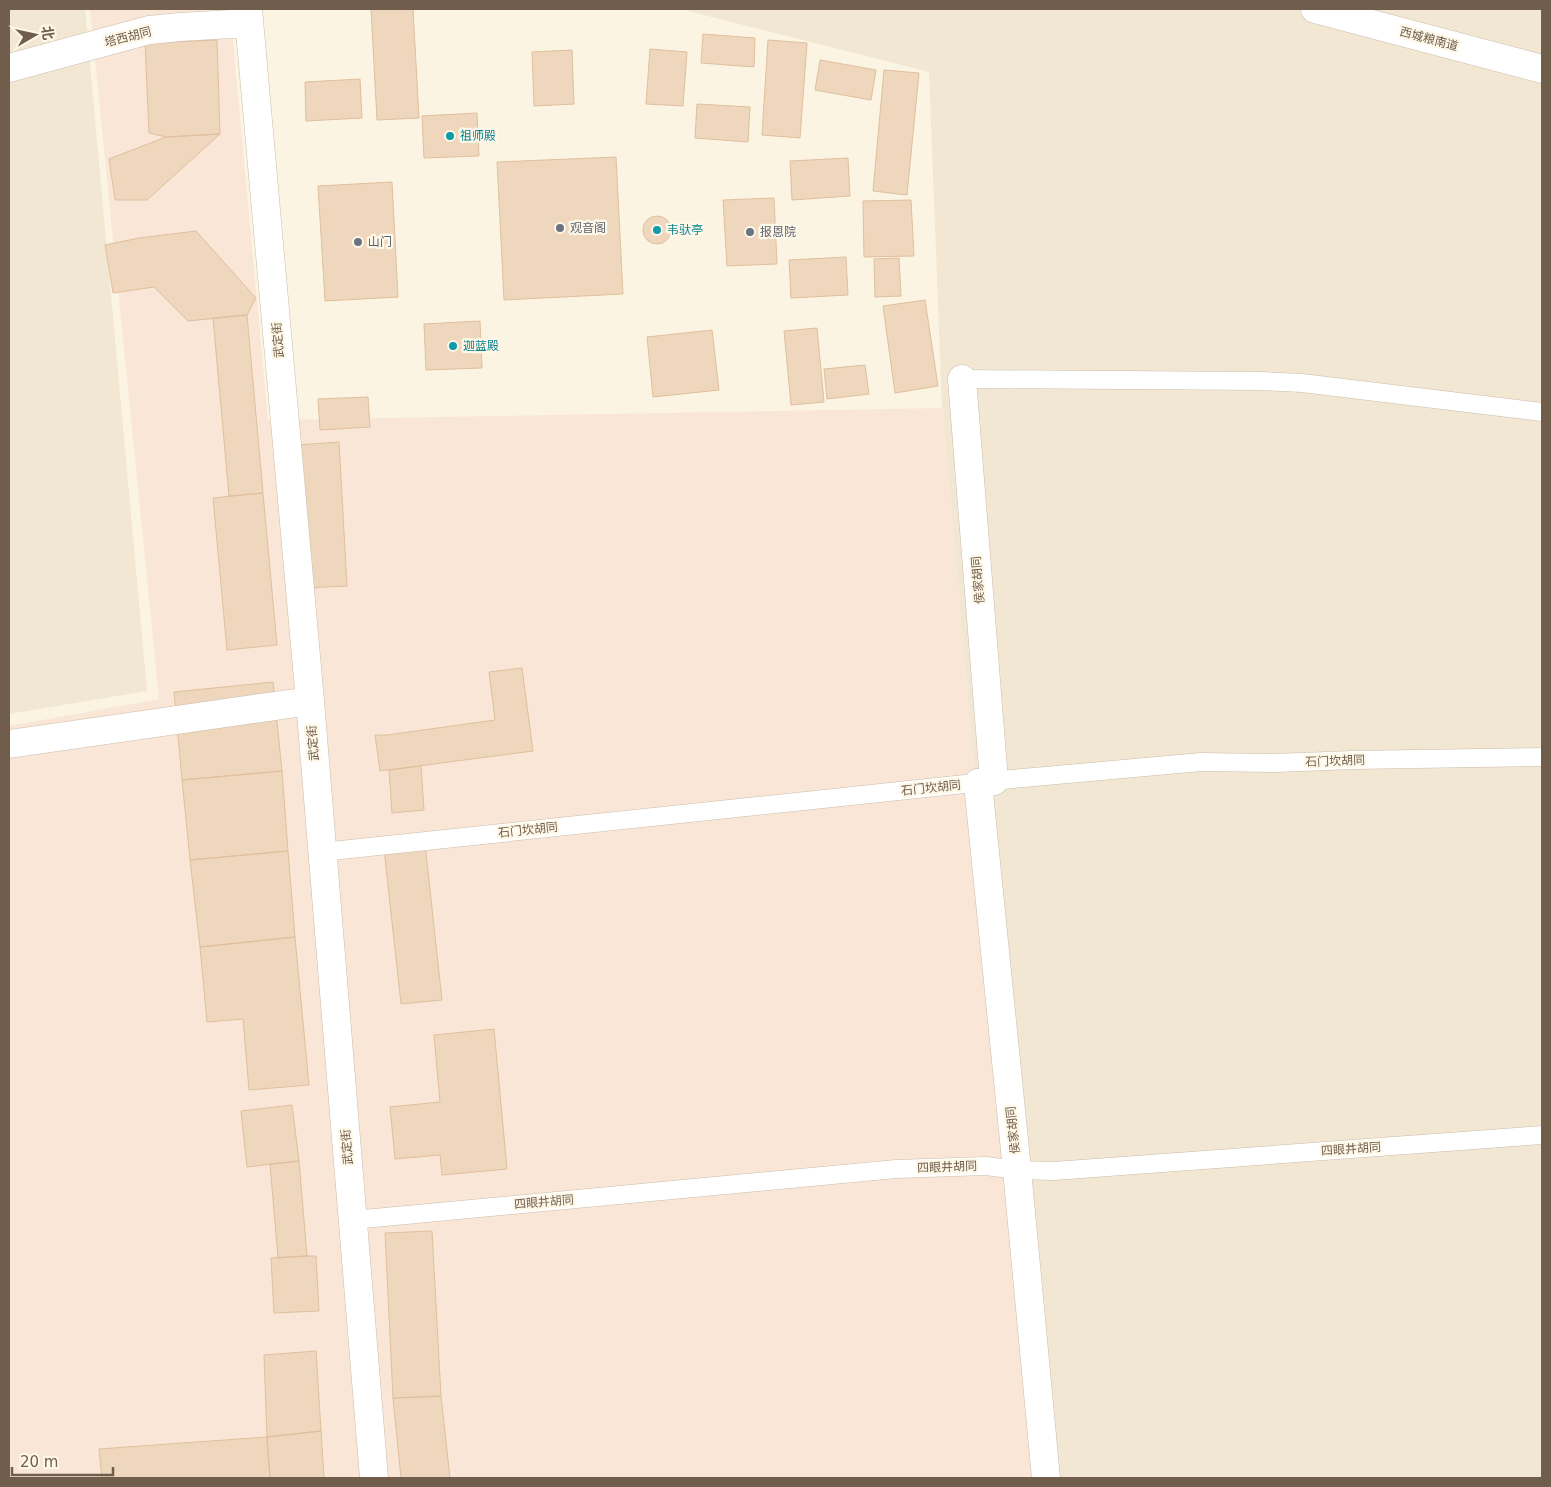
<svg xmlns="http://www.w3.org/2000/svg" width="1551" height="1487" font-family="'DejaVu Sans','Noto Sans SC',sans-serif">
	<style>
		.residential { fill: #f2e7d2 }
		.commercial { fill: #fae6d7 }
		.building { fill: #eed7bc; stroke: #e0bf9d }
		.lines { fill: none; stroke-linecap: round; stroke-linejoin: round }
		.lane-casing { stroke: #cbbdaa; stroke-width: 19 }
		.street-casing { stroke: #cbbdaa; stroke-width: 29 }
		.lane { stroke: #fff; stroke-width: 18 }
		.street { stroke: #fff; stroke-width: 28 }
		.culture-dot { fill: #0f9aa8; stroke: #fef8e9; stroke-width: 2 }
		.worship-dot { fill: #6b7280; stroke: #fef8e9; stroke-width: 2 }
		.labels { text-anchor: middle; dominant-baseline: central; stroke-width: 4.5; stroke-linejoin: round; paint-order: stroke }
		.street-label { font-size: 12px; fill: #715d4b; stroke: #fef8e9 }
		.culture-label { font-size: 12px; fill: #0d838f; stroke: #fef8e9; text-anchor: start }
		.worship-label { font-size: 12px; fill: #5b616d; stroke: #fef8e9; text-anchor: start }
	</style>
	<rect width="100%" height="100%" fill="#fbf4e3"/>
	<!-- residential -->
	<path class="residential" d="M9,9H85L147,691L9,714Z
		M680,9H1542V1478H1037L942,408L929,72Z"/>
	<!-- commercial -->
	<path class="commercial" d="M90,9H230L268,420L942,408L1037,1478H9V726L159,699Z"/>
	<!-- building -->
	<path class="building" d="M371,9H413L419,118L377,120Z
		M703,34L755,38L754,67L701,63Z
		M217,40L220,134L166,137L149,133L145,43Z
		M768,40L807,43L800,138L762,135Z
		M650,49L687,52L683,106L646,104Z
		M572,50L574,104L534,106L532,52Z
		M820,60L876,70L871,100L815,90Z
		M884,70L919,73L907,195L873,191Z
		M360,79L362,118L306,121L305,82Z
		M697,104L750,107L748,142L695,138Z
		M477,113L479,156L424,158L422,116Z
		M220,134L147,200H115L109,159L166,137Z
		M616,157L623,294L504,300L497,162Z
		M848,158L850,196L792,200L790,161Z
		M392,182L398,297L325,301L318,186Z
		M774,198L777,264L727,266L723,200Z
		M911,200L914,256L864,257L863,201Z
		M643 230a14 14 0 1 1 28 0a14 14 0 1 1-28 0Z
		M196,231L256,298L247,315L188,321L154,287L113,293L105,245L139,238Z
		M846,257L848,295L791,298L789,260Z
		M899,258L901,296L875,297L874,259Z
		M925,300L938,386L895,393L883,306Z
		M247,315L263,493L229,496L213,318Z
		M480,321L482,368L426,370L424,324Z
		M817,328L824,402L791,405L784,331Z
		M712,330L719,390L653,397L647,337Z
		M865,365L869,394L827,399L824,369Z
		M368,397L370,427L320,430L318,399Z
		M339,442L347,586L304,588L296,445Z
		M263,493L277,645L227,650L213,498Z
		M522,668L533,751L380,771L375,735H387L495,720L489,672Z
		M273,682L282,771L182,780L174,692Z
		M421,766L424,810L392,813L389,770Z
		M282,771L288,851L190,860L182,780Z
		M425,844L442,1000L401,1004L384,849Z
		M288,851L295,937L200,947L190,860Z
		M295,937L309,1085L249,1090L243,1019L207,1022L200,947Z
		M494,1029L507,1169L442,1175L440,1155L395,1159L390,1107L440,1102L434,1035Z
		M292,1105L299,1161L247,1167L241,1111Z
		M299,1161L307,1256L278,1258L270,1164Z
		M432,1231L441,1396L393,1398L385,1233Z
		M307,1256H316L319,1311L274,1313L271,1258Z
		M316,1351L321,1431L267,1437L264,1355Z
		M441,1396L450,1478H401L393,1398Z
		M321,1431L324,1478H270L267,1437Z
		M267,1437L270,1478H102L99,1449Z"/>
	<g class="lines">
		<defs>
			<path id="lane" d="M962,379L1260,381L1302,383L1542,412
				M322,852L1012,779L1201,762L1275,763L1353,760L1542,757
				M353,1220L896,1169L986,1166L1017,1170L1054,1171L1542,1135"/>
			<path id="street" d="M248,9L310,701L374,1478
				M1315,9L1542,69
				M9,68L149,30L180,27L249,23
				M962,379L994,781
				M9,744L310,701
				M978,783L1017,1170L1046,1478"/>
		</defs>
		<!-- lane casing -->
		<use href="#lane" class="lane-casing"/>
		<!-- street casing -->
		<use href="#street" class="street-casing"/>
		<!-- lane -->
		<use href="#lane" class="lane"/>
		<!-- street -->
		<use href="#street" class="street"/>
	</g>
	<!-- markers -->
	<g class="culture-dot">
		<circle cx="450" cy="136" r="5"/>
		<circle cx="657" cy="230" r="5"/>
		<circle cx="453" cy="346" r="5"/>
	</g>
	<g class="worship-dot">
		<circle cx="560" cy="228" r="5"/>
		<circle cx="750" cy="232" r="5"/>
		<circle cx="358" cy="242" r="5"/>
	</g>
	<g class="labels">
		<!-- street labels -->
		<g class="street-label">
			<text transform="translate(128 37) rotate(-14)">塔西胡同</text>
			<text transform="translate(1429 39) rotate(15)">西城粮南道</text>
			<text transform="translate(278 340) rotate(-95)">武定街</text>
			<text transform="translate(978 580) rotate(-95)">侯家胡同</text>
			<text transform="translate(313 743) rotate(-95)">武定街</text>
			<text transform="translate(1335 761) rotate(-2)">石门坎胡同</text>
			<text transform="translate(931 788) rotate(-6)">石门坎胡同</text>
			<text transform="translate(528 830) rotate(-6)">石门坎胡同</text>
			<text transform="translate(1013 1130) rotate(-96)">侯家胡同</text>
			<text transform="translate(347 1147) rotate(-95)">武定街</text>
			<text transform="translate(1351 1149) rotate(-4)">四眼井胡同</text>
			<text transform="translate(947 1167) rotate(-2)">四眼井胡同</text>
			<text transform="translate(544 1202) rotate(-5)">四眼井胡同</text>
		</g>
		<!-- culture labels -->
		<g class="culture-label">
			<text x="460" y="136">祖师殿</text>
			<text x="667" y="230">韦驮亭</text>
			<text x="463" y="346">迦蓝殿</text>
		</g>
		<!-- worship labels -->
		<g class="worship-label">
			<text x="570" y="228">观音阁</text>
			<text x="760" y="232">报恩院</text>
			<text x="368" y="242">山门</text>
		</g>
	</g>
	<!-- border -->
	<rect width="1551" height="1487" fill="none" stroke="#715d4b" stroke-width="20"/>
	<!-- north arrow -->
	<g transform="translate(35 35) rotate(81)" stroke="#fef8e9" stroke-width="4" paint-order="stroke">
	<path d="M0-4L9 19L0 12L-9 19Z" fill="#715d4b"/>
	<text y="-8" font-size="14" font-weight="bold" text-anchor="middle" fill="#715d4b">北</text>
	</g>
	<!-- scale -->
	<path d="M12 1467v8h101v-8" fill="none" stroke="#715d4b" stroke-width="2.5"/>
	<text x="20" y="1467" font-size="15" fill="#715d4b" stroke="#fef8e9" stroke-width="4" paint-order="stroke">20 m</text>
</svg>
